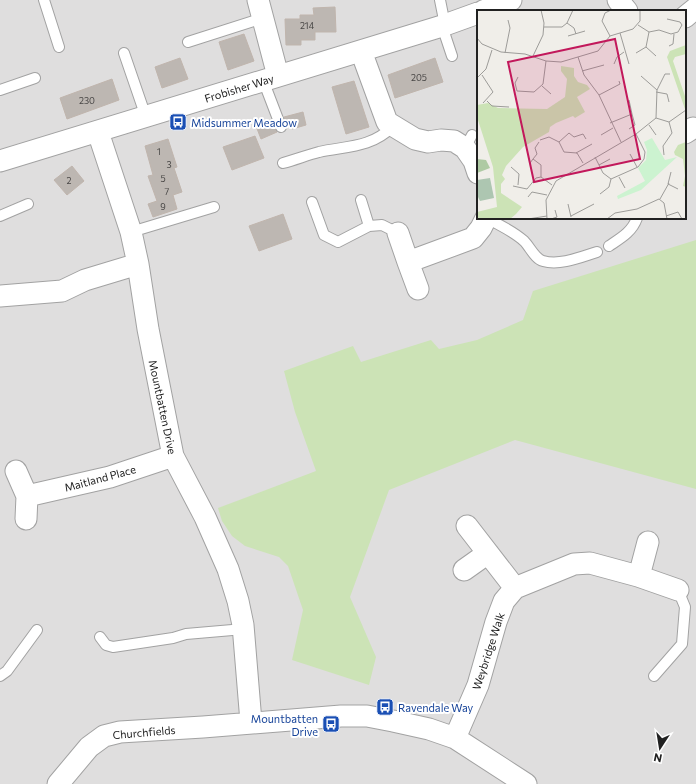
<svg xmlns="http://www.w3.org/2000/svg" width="696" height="784" font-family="Commissioner,sans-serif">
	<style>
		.residential { fill: #dfdede; fill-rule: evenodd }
		.grass { fill: #cce3b6 }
		.building { fill: #bdb7b2; stroke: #c0b5ad }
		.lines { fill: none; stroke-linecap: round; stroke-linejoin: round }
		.service-casing { stroke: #a2a2a2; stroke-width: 12 }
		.minor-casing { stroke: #a2a2a2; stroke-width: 23 }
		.service { stroke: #fff; stroke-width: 10 }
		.minor { stroke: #fff; stroke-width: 21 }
		.labels { text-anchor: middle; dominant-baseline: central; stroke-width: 4; stroke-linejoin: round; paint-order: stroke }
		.number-label { font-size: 9px; fill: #484645 }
		.street-label { font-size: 11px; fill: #212121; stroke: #fff }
		.transit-label { font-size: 11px; fill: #164399; stroke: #fff; text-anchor: start }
		.inset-road { fill: none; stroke: #9d9c99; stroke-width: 1 }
		.view { fill: #c2185b; fill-opacity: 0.15; stroke: #c2185b; stroke-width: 2 }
		.inset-edge { fill: none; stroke: #212121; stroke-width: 2 }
	</style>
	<rect width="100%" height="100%" fill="#f0eee9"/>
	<!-- residential -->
	<path class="residential" d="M0,0H696V784H0ZM478,11H685V218H478Z"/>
	<!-- grass -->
	<path class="grass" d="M696,240V489L515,440L389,490L350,597L376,657L369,685L292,660L303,610L288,566L279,557L245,546L232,536L222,521L218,508L316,471L295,412L284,371L353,346L361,362L431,340L439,349L477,340L523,320L533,291Z"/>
	<!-- building -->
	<path class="building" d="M335,7L336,32H315V40H301V45H286L285,19H300V15H314L313,8Z
		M244,34L254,61L228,70L219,42Z
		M180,58L188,79L162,88L155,67Z
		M435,58L443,82L395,98L388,75Z
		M112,79L119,100L67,119L60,98Z
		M354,81L369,127L346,134L332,87Z
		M303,112L306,125L292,129V126L287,128L284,117Z
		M270,120L272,121L277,132L261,139L256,126Z
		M255,136L264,158L232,170L223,147Z
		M168,139L177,167L174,168L182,192L173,195L177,209L153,217L148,204L157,201L148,176L153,175L145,146Z
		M72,166L84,181L67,195L54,180Z
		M283,214L292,239L259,251L249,226Z"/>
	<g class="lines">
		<defs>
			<path id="service" d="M44,0L59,47
				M440,0L445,25
				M442,26L452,56
				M188,42L263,18
				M124,53L146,117
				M263,80L281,127
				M0,90L35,78
				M465,148L472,135
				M283,163C295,160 307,155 319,152C346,146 371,148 392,127
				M361,200L369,226
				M312,202L324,235L338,242L369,226L382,225L398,233
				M0,216L28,204
				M487,218C499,225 513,231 524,241C530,247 535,259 543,261C560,266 581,257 597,252
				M131,232L214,207
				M609,246C621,238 632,232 637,218
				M100,637L106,645L113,647L173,638L186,634L244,629
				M0,676L7,671L37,630
				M654,676L682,644L685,607L678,590"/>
			<path id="minor" d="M258,0L278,76
				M618,0L627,11
				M483,11L511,0
				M685,17L696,8
				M361,51L387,122L415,139L428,142L441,140L454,141L465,148L474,161L478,173
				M98,132L131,232L138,264L148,329L173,456L205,517L228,569L238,601L243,625L251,722
				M685,133L693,128
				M0,161L442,26L478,13
				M398,233L408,262L473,238L481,228L486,218
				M408,262L418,289
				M0,296L62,291L85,280L138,264
				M16,471L27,496
				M26,519L27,496L110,477L173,456
				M467,526L515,588
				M464,570L488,553
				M639,576L648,542
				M455,738L478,685L496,622L504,601L515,588L574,564L590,563L638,576L678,590
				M58,784L89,747L104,736L120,732L203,727L341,716H367L393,721L429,729L455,738L526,784"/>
		</defs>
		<!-- service casing -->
		<use href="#service" class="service-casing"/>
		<!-- minor casing -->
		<use href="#minor" class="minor-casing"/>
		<!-- service -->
		<use href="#service" class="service"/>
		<!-- minor -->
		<use href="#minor" class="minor"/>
	</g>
	<!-- icons -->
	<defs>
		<symbol id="bus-square" viewBox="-11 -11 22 22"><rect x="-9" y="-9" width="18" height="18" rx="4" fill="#1a4fb4" stroke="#fff"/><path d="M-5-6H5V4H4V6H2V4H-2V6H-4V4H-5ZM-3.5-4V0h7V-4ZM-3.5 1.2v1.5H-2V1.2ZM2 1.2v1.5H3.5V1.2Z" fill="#fff"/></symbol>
	</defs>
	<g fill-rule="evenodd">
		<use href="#bus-square" x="168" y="112" width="20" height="20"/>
		<use href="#bus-square" x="375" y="697" width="20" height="20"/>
		<use href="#bus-square" x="321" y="714" width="20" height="20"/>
	</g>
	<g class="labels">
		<!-- number labels -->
		<g class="number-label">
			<text x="307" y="25">214</text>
			<text x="419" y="77">205</text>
			<text x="87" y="100">230</text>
			<text x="159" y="151">1</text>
			<text x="169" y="164">3</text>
			<text x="163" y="178">5</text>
			<text x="69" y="180">2</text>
			<text x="167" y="191">7</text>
			<text x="163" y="206">9</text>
		</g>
		<!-- street labels -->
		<g class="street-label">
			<text transform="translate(239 88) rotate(-17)">Frobisher Way</text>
			<text transform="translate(163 407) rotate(78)">Mountbatten Drive</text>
			<text transform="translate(100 478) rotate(-15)">Maitland Place</text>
			<text transform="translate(488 651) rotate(-72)">Weybridge Walk</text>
			<text transform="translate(144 732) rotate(-5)">Churchfields</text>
		</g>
		<!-- transit labels -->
		<g class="transit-label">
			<text x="191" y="122">Midsummer Meadow</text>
			<text x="398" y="707">Ravendale Way</text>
			<text x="318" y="718" text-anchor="end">Mountbatten<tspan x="318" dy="13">Drive</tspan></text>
		</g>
	</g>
	<!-- overview -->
	<g transform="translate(477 10)">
		<rect width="209" height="209" fill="#f0eee9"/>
		<path d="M209,35V44L198,47L196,51L209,89V102L190,47L193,41ZM84,56L97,58V66L101,72L110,75L113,79L100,87L108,102L98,108L96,106L79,113L73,117L72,122L46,137L29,156L25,165L28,169L24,174V183L45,197L39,204L33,209H0V202L20,197L16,157L0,107V95L11,93L21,98L70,99L88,87L90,69L84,61ZM209,132V177L206,176L208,166L206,149L198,145L197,142L201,135Z" fill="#cce3b6"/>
		<path d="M0,149L9,150L13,158L0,163Z" fill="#aecaa3"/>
		<path d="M13,168L17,188L3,191L0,185V170Z" fill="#adc6b1"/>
		<path d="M175,128L188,150L200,147L164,180L141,189L140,186L168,171L161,158L169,150L170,140L167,132Z" fill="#ccf3d0"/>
		<path class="inset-road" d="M90,13L97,18L99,24M161,15L172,22L182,20L194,24L201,22L205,15L203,12L190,9M67,17H85L90,13L96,0M143,23L152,54M91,26L108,21M133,26L125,11L128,3L134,0M0,28L5,34L24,42L48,44L69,51L84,52L121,41L133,26L156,19L163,11V0M192,36L196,34L197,24M169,37L179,46M28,43L33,18L31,10M159,43L169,37L172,22M56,46L66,25L67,13L64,0M101,47L107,65L122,85L144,132M137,54L140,47L147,42M105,61L127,55M5,65L16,82L6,93M164,66L180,80M41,67L38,73L40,81L57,82L66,74L69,51M0,68L9,59L15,40M65,76L74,84M179,82L190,84L192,92M122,85L143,74L142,71M152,90L155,104M10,91L15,96L32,97M179,108L192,112L209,100M133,113L155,104L158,115L152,119M172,115L179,125M124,125L136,118M63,130L72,127L82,132M99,143L115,134M153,144L160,157M187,145L186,136L195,123L192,112M118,147L126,163L134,169L161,157L167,149L168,142L159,124M56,149L60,144L58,138L62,132M53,153L56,149L64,155V167M106,153L100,143L87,142L82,132L92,123L97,127L106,124L109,129M122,155L133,149M34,157L42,164L41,175M194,162L191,174L201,179M142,167L148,178M36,176L50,179L59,168L64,167L75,175M123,184L132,177L134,169M51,187L55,182L70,185M183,189L192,173M91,194L94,207M94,206L117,194M189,206L201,202L205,209M51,209L70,206M70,209L69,190L79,171L159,124L179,108L180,80L188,64H193M74,209L80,207L78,200M130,209L138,203L160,199L182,189L187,193L190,209"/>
		<path class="view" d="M138,29L163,149L57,172L31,52Z"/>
		<rect width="209" height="209" class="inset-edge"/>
	</g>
	<!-- north arrow -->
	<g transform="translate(660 748) rotate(192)" stroke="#ffffff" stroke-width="3" paint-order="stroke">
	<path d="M0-3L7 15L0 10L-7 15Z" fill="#212121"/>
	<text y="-6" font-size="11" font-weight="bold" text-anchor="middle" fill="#212121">N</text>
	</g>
</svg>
